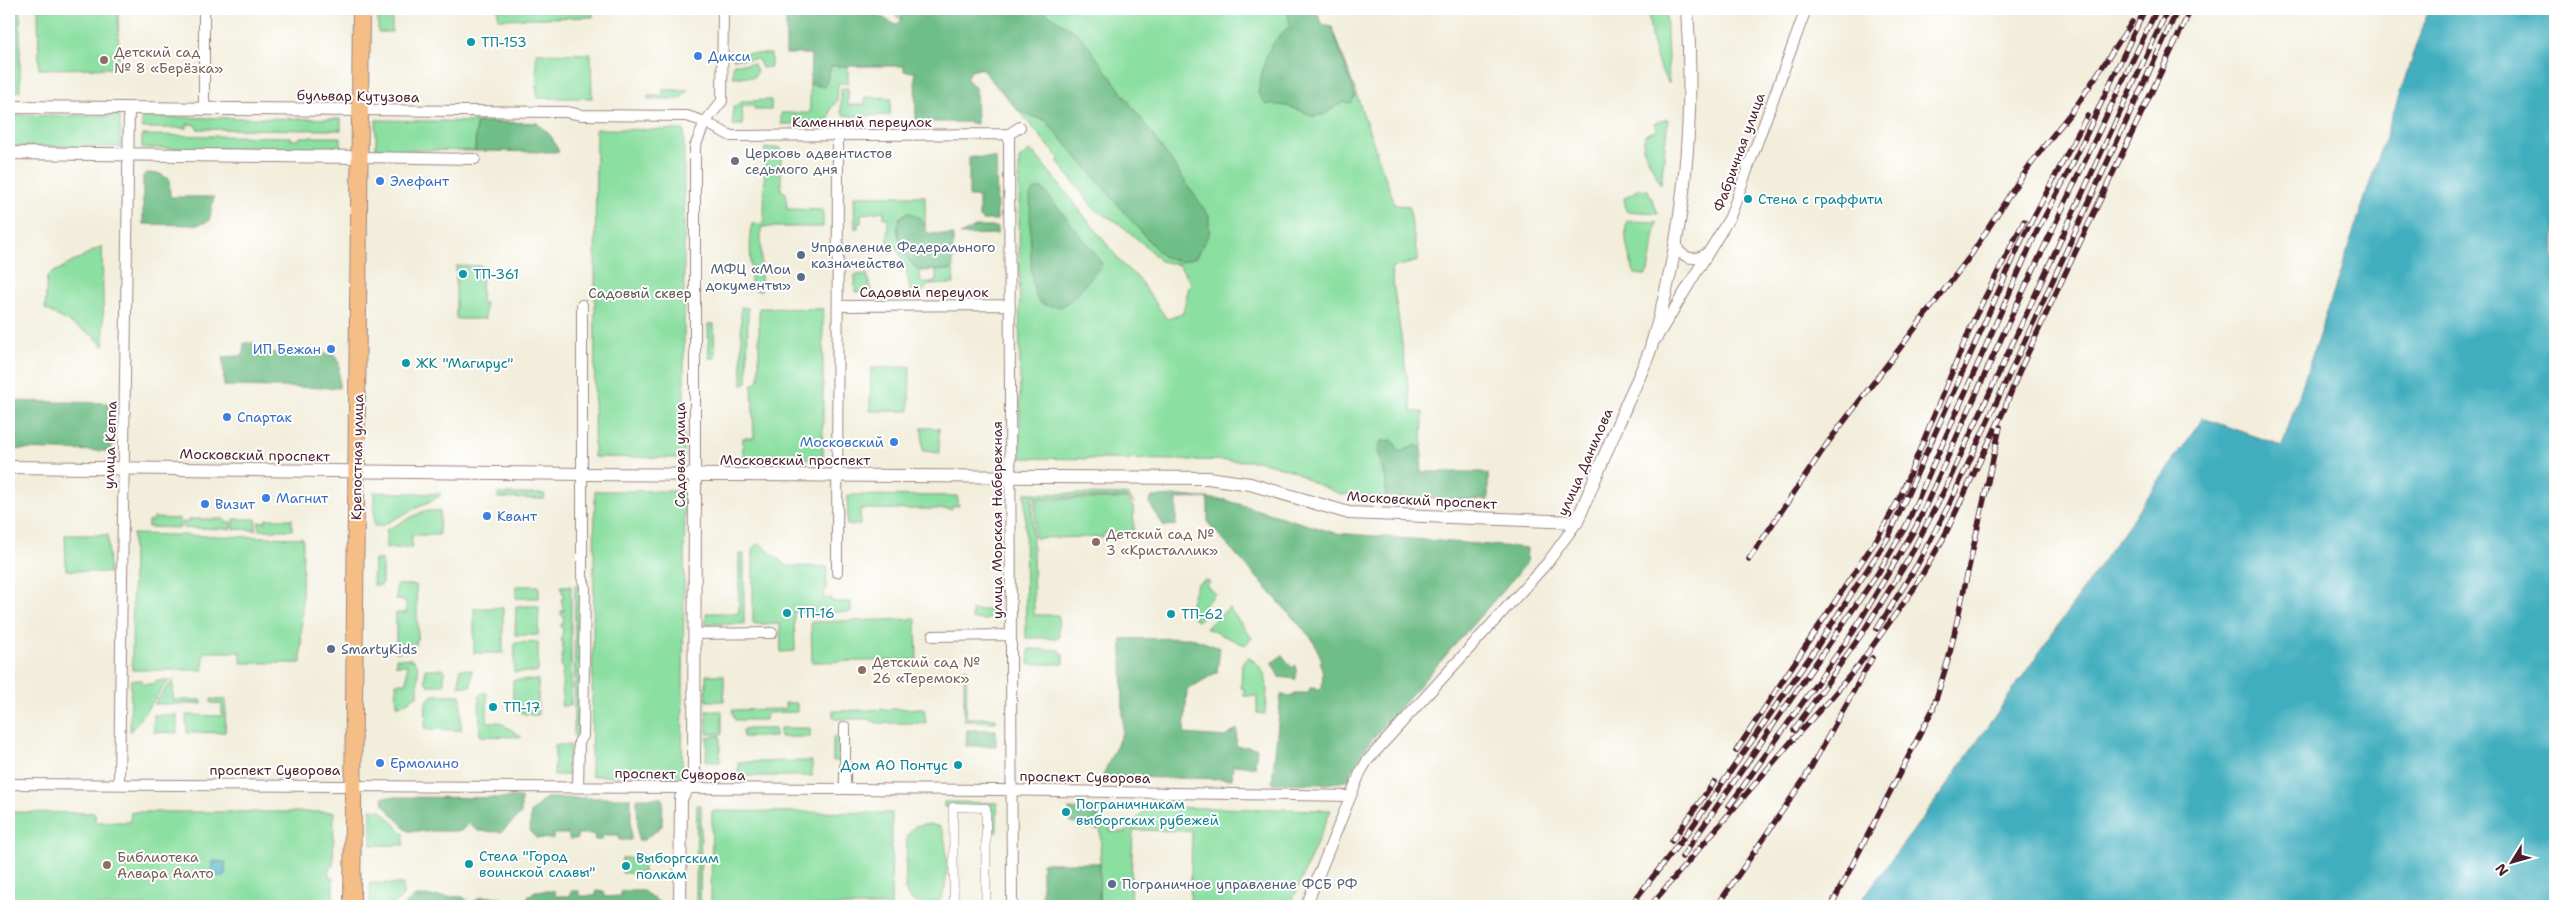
<svg xmlns="http://www.w3.org/2000/svg" width="2564" height="915" font-family="'Shantell Sans',sans-serif">
	<style>
		.green { fill: #8bdfa1; stroke: #6a7f66 }
		.forest { fill: #70be87; stroke: #5d6e59 }
		.water { fill: #40aebe; stroke: #456674 }
		.lines { fill: none; stroke-linecap: round; stroke-linejoin: round }
		.pedestrian-casing { stroke: #9e8683; stroke-width: 9 }
		.minor-casing { stroke: #9e8683; stroke-width: 12 }
		.tertiary-casing { stroke: #9e8683; stroke-width: 14 }
		.primary-casing { stroke: #9e8683; stroke-width: 18 }
		.pedestrian { stroke: #fff; stroke-width: 8 }
		.minor { stroke: #fff; stroke-width: 10 }
		.tertiary { stroke: #fff; stroke-width: 12 }
		.primary { stroke: #f6be87; stroke-width: 16 }
		.rail-casing { stroke: #4a1f2b; stroke-width: 5.5 }
		.rail { stroke: #fff; stroke-width: 4; stroke-dasharray: 11; stroke-linecap: butt }
		.culture-dot { fill: #0f9aa8; stroke: #fff; stroke-width: 2 }
		.shop-dot { fill: #3f7fe0; stroke: #fff; stroke-width: 2 }
		.education-dot { fill: #8d6e63; stroke: #fff; stroke-width: 2 }
		.worship-dot { fill: #6b7280; stroke: #fff; stroke-width: 2 }
		.service-dot { fill: #5c6f8a; stroke: #fff; stroke-width: 2 }
		.labels { text-anchor: middle; dominant-baseline: central; stroke-width: 4; stroke-linejoin: round; paint-order: stroke }
		.culture-label { font-size: 14px; fill: #0d838f; stroke: #fff; text-anchor: start }
		.education-label { font-size: 14px; fill: #785e54; stroke: #fff; text-anchor: start }
		.shop-label { font-size: 14px; fill: #366cbe; stroke: #fff; text-anchor: start }
		.street-label { font-size: 14px; fill: #4a1f2b; stroke: #fff }
		.worship-label { font-size: 14px; fill: #5b616d; stroke: #fff; text-anchor: start }
		.service-label { font-size: 14px; fill: #4e5e75; stroke: #fff; text-anchor: start }
		.park-label { font-size: 14px; fill: #5e594e; stroke: #fff }
	</style>
	<rect width="100%" height="100%" fill="#fff"/>
	<filter id="ink" filterUnits="userSpaceOnUse"><feTurbulence type="fractalNoise" baseFrequency=".02" numOctaves="2"/><feDisplacementMap in="SourceGraphic" scale="10" xChannelSelector="R" yChannelSelector="G"/><feConvolveMatrix kernelMatrix="1 2 1 2 8 2 1 2 1" color-interpolation-filters="sRGB"/></filter>
	<filter id="wash" filterUnits="userSpaceOnUse"><feTurbulence type="fractalNoise" baseFrequency=".0096" numOctaves="4" result="noise"/><feDisplacementMap in="SourceGraphic" scale="20" xChannelSelector="R" yChannelSelector="G"/><feGaussianBlur stdDeviation="1.12" result="paint"/><feColorMatrix in="noise" values="0 0 0 0 0 0 0 0 0 0 0 0 0 0 0 0 0 1.4 0 .05"/><feComposite in="paint" operator="in"/></filter>
	<g filter="url(#wash)">
		<rect width="100%" height="100%" fill="#f2eedb"/>
		<!-- green -->
		<path class="green" d="M9,9H20V91H9Z
			M38,9H118L119,68L39,69Z
			M378,9H392V32H378Z
			M498,9H593V17L498,19Z
			M887,9H1315L1323,25L1332,27L1337,39L1395,205L1409,206L1418,261L1391,268L1412,412H1423L1422,449L1416,445L1380,464L1386,478V497L1340,494L1310,481L1294,471L1260,461L1020,458L1019,159L1030,151L1035,154L1124,266L1138,278L1167,319L1182,314C1186,303 1186,293 1191,283L1179,265L1160,261L1147,247L1117,222L1095,210L1058,162L1059,158L981,68L971,71Z
			M1648,9H1666L1669,84C1654,62 1650,35 1648,9Z
			M536,53L591,54L592,98H537Z
			M733,53L771,54V67L762,68L758,59H733Z
			M733,64H754L757,71L754,77H733Z
			M831,66H848V83H838L837,101L831,108L828,123L781,124V113H810V84L825,87Z
			M841,88H848V105H865V97L891,98L890,115L847,116L841,113Z
			M663,90H688L680,99H648V96H662Z
			M771,100V110H755L754,106H742L743,125H733V107L743,101Z
			M9,115L120,116L121,147L9,146Z
			M142,117L341,119V130L197,129V125L187,124V128H142Z
			M1668,119L1661,185L1643,148L1645,135L1657,130L1654,123Z
			M376,120L535,123H537L481,122L476,125L475,151L376,149Z
			M596,129L684,130V458L594,457Z
			M142,135L291,137V140H299L300,137H341V150L142,148Z
			M765,148H781V190L786,193L787,209L823,210V227H761V291L755,290L751,286L750,232L752,224L764,223Z
			M1639,189L1648,190L1658,213L1626,211L1624,198Z
			M854,196H925V226L919,217L897,227C900,245 904,259 920,271L921,282H936V270H953L954,284L929,285L923,291H910L906,268L896,245H888V218H884V211L861,214V223H858V228L855,229Z
			M1627,221L1657,222L1648,271L1645,275L1635,274C1629,259 1623,236 1627,221Z
			M102,246L104,346L92,335L45,309L47,276Z
			M456,266H482L481,303H485V319H456Z
			M867,274L871,292H855V275Z
			M741,307L748,308L747,382L742,385Z
			M759,308L823,309V459L743,458V438H754L752,385L759,380Z
			M708,324H714L715,358H709Z
			M910,367L909,411H870L871,368Z
			M922,428H939V453L923,451Z
			M595,491H685L682,777L591,776Z
			M374,492L441,494L440,496L381,526H374Z
			M1025,493L1128,495L1134,504L1127,498L1032,497L1034,615H1058L1059,638H1026Z
			M498,494H545L544,499L498,498Z
			M848,495L957,496L959,506H952V509H860V525H847Z
			M1035,499H1126L1133,507L1134,533H1104L1103,537L1035,538Z
			M424,511H440L439,535H412V548H386V530Z
			M154,518L180,519V528L148,527V521H153Z
			M190,519H224L225,522H231V529L183,528V522H189Z
			M234,519H256V530L234,529Z
			M266,519H292V530H259V522H265Z
			M133,534L303,538L301,663H241V652H204L203,670H132Z
			M65,535H108L109,573L66,570Z
			M760,544L787,566L827,567L826,588L823,599L831,598L833,602H851V612H794L795,651L781,652L780,624H753V550L754,546Z
			M739,554H744V624H706V613H739Z
			M374,560H382V585H373Z
			M1206,580L1210,582L1206,585L1215,594L1203,606L1207,613L1197,621C1185,611 1193,596 1197,584Z
			M396,585H416L418,635L415,647L408,651L396,652V613H406V601L396,600Z
			M516,586H539V598H516Z
			M561,586H571V706H561L563,692H561L563,680L561,675H563V668L561,667L563,641H561L563,629L561,628V624H563L564,616L561,615V611H564L561,599L564,598Z
			M575,586H581L578,737L574,736Z
			M516,606H539L538,635H515Z
			M474,608H503V653H474Z
			M1229,608L1252,638L1245,645L1206,628Z
			M972,610H996V615L986,620L972,619Z
			M916,619L917,660L812,662L811,622Z
			M538,642V672H514L515,643Z
			M1029,649L1059,650L1063,655L1064,664H1028Z
			M1248,657C1272,672 1267,688 1265,714L1257,713V696H1244V688H1241L1242,663Z
			M396,658L412,659L418,666V695L401,705H397L396,683H407V665H396Z
			M964,668H967L966,718H996V722L964,721Z
			M425,669H444V685H428L425,681Z
			M460,669L472,670L471,686H459Z
			M706,675H724V701H706Z
			M131,680H141L143,684H152L155,681L169,680L130,732Z
			M173,680V700H202V704H154Z
			M513,680H538V715C510,715 513,703 513,680Z
			M482,693H487V722H499L522,737L480,736L479,696Z
			M433,695H461V730L425,729L426,701Z
			M211,699L226,700L225,732L187,733L186,715L222,716V704L211,703Z
			M785,703H797V712L767,713L766,720H735L732,710L785,709Z
			M924,708L926,723H877L868,719H835L833,716V711Z
			M706,711H722V734H707Z
			M154,715H177V733L154,732Z
			M780,728H810V737H780Z
			M743,729H775V737H743Z
			M720,736V762H706L707,737Z
			M839,736L840,761H833V737Z
			M555,745H570L569,775H554Z
			M812,761V776H738V762Z
			M944,802L997,803V832H987V807H944Z
			M697,805H701L700,906H696Z
			M1147,807L1331,810L1290,906H1190L1192,831L1133,830L1130,906H1099L1101,825H1110V832H1126Z
			M371,809L381,810L404,834V845H371Z
			M712,811L892,813L891,906H711Z
			M9,812L95,813V822H130L131,812H334L333,866L329,867V878H333V906H9Z
			M930,824L940,827C949,836 949,893 939,901L917,903L910,899L905,890L907,836L915,826Z
			M622,858H643V873H622Z
			M370,883L403,884V896L392,906H370Z"/>
		<!-- forest -->
		<path class="forest" d="M786,9H867L896,25L901,20L903,9H1040L1080,35L1153,135L1209,216V234L1196,257L1180,262L1162,256L1045,120L1026,115L1016,108L981,68L971,71L966,78L976,89L977,124L967,122H916L915,72L904,71V66H831L825,87L810,84L811,54H786Z
			M1287,9H1315L1323,25L1332,27L1355,96L1351,103L1343,102L1325,114L1312,117C1305,110 1275,102 1266,105L1258,93C1265,61 1263,49 1290,26Z
			M481,122L537,123L551,136L559,152L475,151L476,124Z
			M969,157L996,158L997,220H982L979,217V197H969Z
			M147,173L160,174L169,179L170,197H214L209,221L197,225L143,224V176Z
			M1035,189H1043L1098,257L1102,265L1075,296L1062,307C1053,306 1042,307 1037,299C1028,285 1031,215 1030,195Z
			M908,212C919,217 924,221 927,233L953,235V270L920,271C902,258 894,238 900,217Z
			M975,227H997V234L960,235Z
			M244,343H255L256,353L306,352L334,355L339,363V388L224,386L223,357L243,356Z
			M9,401L109,403L108,444L112,445V449L107,451L9,449Z
			M1392,440L1400,452L1416,445L1422,449L1421,472H1482L1488,474V500L1386,497V478L1378,451L1381,441Z
			M1179,496L1225,500L1335,533L1527,548L1526,564L1372,739L1356,763L1347,781L1325,784L1272,783L1281,695L1294,696L1295,693H1309L1310,688L1322,689L1323,673L1320,662L1322,660L1313,640L1208,523V498L1177,499L1176,525L1164,526L1149,503L1152,497Z
			M1192,638L1220,648L1217,672L1187,690L1184,734L1225,737L1237,729L1236,746L1257,748L1255,767L1233,765L1232,779L1117,777L1103,775L1123,731L1122,639Z
			M1282,655L1292,668L1296,665V679L1279,677L1272,663Z
			M967,730H996V746H966Z
			M383,797L521,798V814L501,832L478,831L469,823L461,831H408L384,805Z
			M546,798H631V840H619V835H603L602,840H595L594,834H577V839H569V834H553V839L536,838L530,832L531,812Z
			M637,798H663L662,826L644,840H638Z
			M1069,809L1099,811L1098,830L1070,822Z
			M1042,863H1100L1099,906H1042Z
			M535,891H555V896H571V891H579V896H596V891H604V897L621,896V891H643L660,903V906H527L528,897Z
			M415,896L463,897L471,904L480,897H500L511,906H404Z"/>
		<!-- water -->
		<path class="water" d="M2428,9H2555V906H1857L1939,796L2203,418L2282,446Z
			M212,861L226,862L225,877L211,876Z"/>
	</g>
	<g filter="url(#ink)">
		<g class="lines">
			<defs>
				<path id="pedestrian" d="M954,906L953,807L986,808V906"/>
				<path id="minor" d="M204,110V9
					M361,110L566,112L582,115L687,116L705,122L731,136L1009,134L1020,127
					M1009,134L1012,906
					M361,157L475,159
					M1676,239L1678,250C1687,260 1698,261 1708,252
					M838,306L1010,305
					M1656,339L1730,217L1806,9
					M695,475V147L705,122L722,101L723,9
					M837,572L838,136
					M694,634L772,633
					M933,636L1010,635
					M845,727V789
					M119,783L129,109
					M9,784L999,790L1351,796
					M578,786L579,742L583,736L585,586L582,577V305
					M1306,906L1360,773L1367,761L1548,562L1577,522"/>
				<path id="tertiary" d="M9,107L361,110
					M9,153L361,157
					M9,467L582,474L1208,478L1250,484L1349,513L1577,522C1593,482 1610,443 1627,403C1635,385 1645,366 1651,347C1684,239 1695,121 1687,9
					M680,906L681,798L694,779L695,475"/>
				<path id="primary" d="M352,906L361,9"/>
			</defs>
			<!-- pedestrian casing -->
			<use href="#pedestrian" class="pedestrian-casing"/>
			<!-- minor casing -->
			<use href="#minor" class="minor-casing"/>
			<!-- tertiary casing -->
			<use href="#tertiary" class="tertiary-casing"/>
			<!-- primary casing -->
			<use href="#primary" class="primary-casing"/>
			<!-- pedestrian -->
			<use href="#pedestrian" class="pedestrian"/>
			<!-- minor -->
			<use href="#minor" class="minor"/>
			<!-- tertiary -->
			<use href="#tertiary" class="tertiary"/>
			<!-- primary -->
			<use href="#primary" class="primary"/>
			<defs>
				<path id="rail" d="M1749,559L1829,441L1971,255L2014,188L2042,149L2077,105L2132,22
					M1877,629L1917,565L1950,503L2178,9
					M1794,730L1863,632L1908,560L1944,491L2168,9
					M1736,751L1878,537L1900,497L1975,317L2024,221
					M1729,806L1853,632L1916,527L2010,319L2157,9
					M1672,841L1714,782
					M1682,857L1878,573L1906,526L2036,233L2072,165L2145,9
					M1630,906L1692,827L1814,651L1888,538L2023,237L2087,116
					M1650,906L1796,736L1831,698L1858,666L1913,590L1943,539L2004,410L2019,372L2054,297L2191,9
					M1717,906L1805,778L1872,658
					M1831,906L1933,709L1949,657L2000,427"/>
			</defs>
			<!-- rail casing -->
			<use href="#rail" class="rail-casing"/>
			<!-- rail -->
			<use href="#rail" class="rail"/>
		</g>
	</g>
	<!-- markers -->
	<g class="culture-dot">
		<circle cx="471" cy="42" r="5"/>
		<circle cx="1748" cy="199" r="5"/>
		<circle cx="463" cy="274" r="5"/>
		<circle cx="406" cy="363" r="5"/>
		<circle cx="787" cy="613" r="5"/>
		<circle cx="1171" cy="614" r="5"/>
		<circle cx="493" cy="707" r="5"/>
		<circle cx="958" cy="765" r="5"/>
		<circle cx="1066" cy="812" r="5"/>
		<circle cx="469" cy="864" r="5"/>
		<circle cx="626" cy="866" r="5"/>
	</g>
	<g class="shop-dot">
		<circle cx="698" cy="56" r="5"/>
		<circle cx="380" cy="181" r="5"/>
		<circle cx="331" cy="349" r="5"/>
		<circle cx="227" cy="417" r="5"/>
		<circle cx="894" cy="442" r="5"/>
		<circle cx="266" cy="498" r="5"/>
		<circle cx="205" cy="504" r="5"/>
		<circle cx="487" cy="516" r="5"/>
		<circle cx="380" cy="763" r="5"/>
	</g>
	<g class="education-dot">
		<circle cx="104" cy="60" r="5"/>
		<circle cx="1096" cy="542" r="5"/>
		<circle cx="862" cy="670" r="5"/>
		<circle cx="107" cy="865" r="5"/>
	</g>
	<circle class="worship-dot" cx="735" cy="161" r="5"/>
	<g class="service-dot">
		<circle cx="801" cy="255" r="5"/>
		<circle cx="801" cy="277" r="5"/>
		<circle cx="331" cy="649" r="5"/>
		<circle cx="1112" cy="884" r="5"/>
	</g>
	<g class="labels">
		<!-- culture labels -->
		<g class="culture-label">
			<text x="481" y="42">ТП-153</text>
			<text x="1758" y="199">Стена с граффити</text>
			<text x="473" y="274">ТП-361</text>
			<text x="416" y="363">ЖК "Магирус"</text>
			<text x="797" y="613">ТП-16</text>
			<text x="1181" y="614">ТП-62</text>
			<text x="503" y="707">ТП-17</text>
			<text x="948" y="765" text-anchor="end">Дом АО Понтус</text>
			<text x="1076" y="804">Пограничникам<tspan x="1076" dy="16">выборгских рубежей</tspan></text>
			<text x="479" y="856">Стела "Город<tspan x="479" dy="16">воинской славы"</tspan></text>
			<text x="636" y="858">Выборгским<tspan x="636" dy="16">полкам</tspan></text>
		</g>
		<!-- education labels -->
		<g class="education-label">
			<text x="114" y="52">Детский сад<tspan x="114" dy="16">№ 8 «Берёзка»</tspan></text>
			<text x="1106" y="534">Детский сад №<tspan x="1106" dy="16">3 «Кристаллик»</tspan></text>
			<text x="872" y="662">Детский сад №<tspan x="872" dy="16">26 «Теремок»</tspan></text>
			<text x="117" y="857">Библиотека<tspan x="117" dy="16">Алвара Аалто</tspan></text>
		</g>
		<!-- shop labels -->
		<g class="shop-label">
			<text x="708" y="56">Дикси</text>
			<text x="390" y="181">Элефант</text>
			<text x="321" y="349" text-anchor="end">ИП Бежан</text>
			<text x="237" y="417">Спартак</text>
			<text x="884" y="442" text-anchor="end">Московский</text>
			<text x="276" y="498">Магнит</text>
			<text x="215" y="504">Визит</text>
			<text x="497" y="516">Квант</text>
			<text x="390" y="763">Ермолино</text>
		</g>
		<!-- street labels -->
		<g class="street-label">
			<text transform="translate(358 96) rotate(1)">бульвар Кутузова</text>
			<text x="862" y="122">Каменный переулок</text>
			<text transform="translate(1739 152) rotate(-70)">Фабричная улица</text>
			<text x="924" y="292">Садовый переулок</text>
			<text transform="translate(110 445) rotate(-88)">улица Кеппа</text>
			<text transform="translate(255 455) rotate(1)">Московский проспект</text>
			<text transform="translate(680 455) rotate(-90)">Садовая улица</text>
			<text transform="translate(357 457) rotate(-89)">Крепостная улица</text>
			<text x="795" y="460">Московский проспект</text>
			<text transform="translate(1585 462) rotate(-66)">улица Данилова</text>
			<text transform="translate(1422 500) rotate(3)">Московский проспект</text>
			<text transform="translate(997 520) rotate(-90)">улица Морская Набережная</text>
			<text x="275" y="770">проспект Суворова</text>
			<text transform="translate(680 774) rotate(1)">проспект Суворова</text>
			<text transform="translate(1085 777) rotate(1)">проспект Суворова</text>
		</g>
		<!-- worship labels -->
		<g class="worship-label">
			<text x="745" y="153">Церковь адвентистов<tspan x="745" dy="16">седьмого дня</tspan></text>
		</g>
		<!-- service labels -->
		<g class="service-label">
			<text x="811" y="247">Управление Федерального<tspan x="811" dy="16">казначейства</tspan></text>
			<text x="791" y="269" text-anchor="end">МФЦ «Мои<tspan x="791" dy="16">документы»</tspan></text>
			<text x="341" y="649">SmartyKids</text>
			<text x="1122" y="884">Пограничное управление ФСБ РФ</text>
		</g>
		<!-- park labels -->
		<g class="park-label">
			<text x="640" y="293">Садовый сквер</text>
		</g>
	</g>
	<!-- margin -->
	<rect width="2564" height="915" fill="none" stroke="#fff" stroke-width="30"/>
	<!-- north arrow -->
	<g transform="translate(2512 862) rotate(233)" stroke="#ffffff" stroke-width="4" paint-order="stroke">
	<path d="M0-4L9 19L0 12L-9 19Z" fill="#4a1f2b"/>
	<text y="-8" font-size="14" font-weight="bold" text-anchor="middle" fill="#4a1f2b">N</text>
	</g>
</svg>
